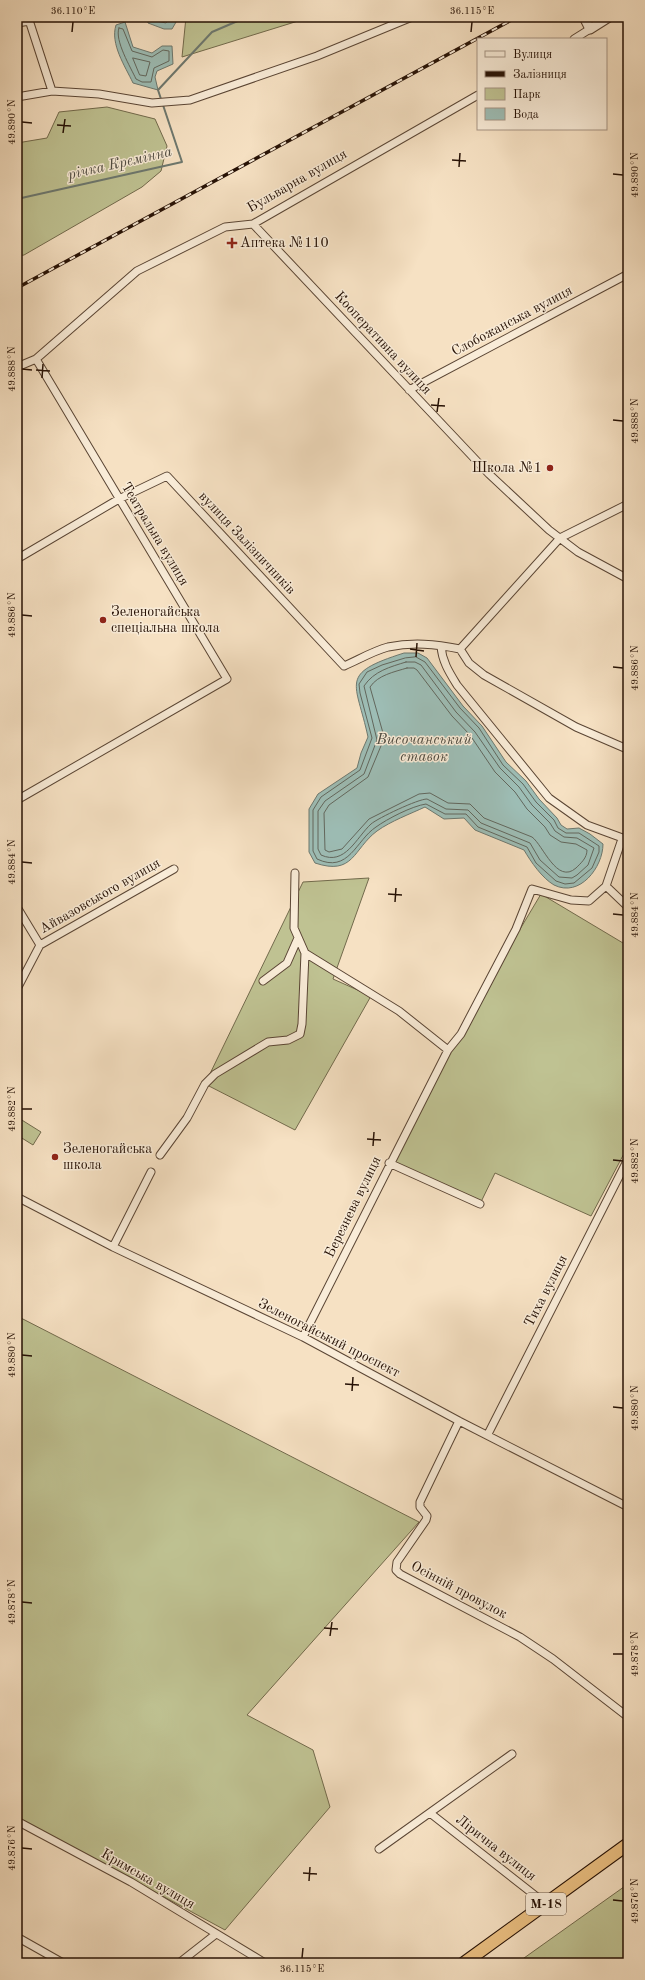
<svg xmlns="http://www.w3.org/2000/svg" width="645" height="1980" font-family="'Old Standard TT',serif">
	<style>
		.green { fill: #bfc292; stroke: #726a4c }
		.water { fill: #9dbdb5; stroke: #6d786f }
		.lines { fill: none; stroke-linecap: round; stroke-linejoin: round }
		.shore { stroke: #62675d; stroke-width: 1 }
		.stream { stroke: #6d786f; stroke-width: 2 }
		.minor-casing { stroke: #5a4534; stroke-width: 9 }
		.tertiary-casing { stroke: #5a4534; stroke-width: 11 }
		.trunk-casing { stroke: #261105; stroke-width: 14 }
		.minor { stroke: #f9ecd8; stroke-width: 7 }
		.tertiary { stroke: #f9ecd8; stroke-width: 9 }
		.trunk { stroke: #ebc082; stroke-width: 12 }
		.rail-casing { stroke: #261105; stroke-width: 3.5 }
		.rail { stroke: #f9ecd8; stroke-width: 2; stroke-dasharray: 6; stroke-linecap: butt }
		.ticks { fill: none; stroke: #261105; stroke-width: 1.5 }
		.poi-dot { fill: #8f2418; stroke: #f9ecd8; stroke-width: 1.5 }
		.labels { text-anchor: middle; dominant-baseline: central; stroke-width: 3; stroke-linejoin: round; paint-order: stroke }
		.shield { fill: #f9ecd8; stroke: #655344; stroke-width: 1 }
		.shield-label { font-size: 13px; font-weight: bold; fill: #261105 }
		.street-label { font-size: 14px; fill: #261105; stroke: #f9ecd8 }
		.poi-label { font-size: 14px; fill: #261105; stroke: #f9ecd8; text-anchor: start }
		.water-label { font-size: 15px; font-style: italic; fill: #504d43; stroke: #f9ecd8 }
		.neatline { fill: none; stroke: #261105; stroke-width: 1.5 }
		.ticks-label { font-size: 10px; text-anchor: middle; fill: #261105 }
	</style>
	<rect width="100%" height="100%" fill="#f6e1c3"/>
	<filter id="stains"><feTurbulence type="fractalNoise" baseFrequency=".005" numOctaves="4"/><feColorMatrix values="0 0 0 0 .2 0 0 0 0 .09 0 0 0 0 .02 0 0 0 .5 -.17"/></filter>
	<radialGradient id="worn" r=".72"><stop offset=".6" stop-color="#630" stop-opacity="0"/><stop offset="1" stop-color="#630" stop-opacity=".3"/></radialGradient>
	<!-- green -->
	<path class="green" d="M186,17H311L182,57Z
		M107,107L155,119L167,146L161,171L142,187L24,255L17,256V143L47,138L59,112Z
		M369,878L333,979L371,996L295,1130L205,1084L303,882Z
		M541,894L628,946V1146L591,1216L495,1173L480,1204L389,1163L448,1050Z
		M17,1117L41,1132L33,1145L17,1135Z
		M17,1316L419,1522L247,1715L313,1750L330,1807L225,1930L17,1817Z
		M628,1884V1963H517Z"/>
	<!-- water -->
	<path class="water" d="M147,17H153L156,21L166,23L171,17H179L172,29H164L148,23Z
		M125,22L133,47L152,53L162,46H172L173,64L157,71L155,77L158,90L133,83C125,66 110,44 116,25Z
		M404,653H418L427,658L463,706L482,726L506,762L526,781L539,799L557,818L561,825L567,829L579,828L590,834L603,844C603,867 580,898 554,885C542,878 531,862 524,850L475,830L464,818L444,819L425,807C410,814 391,821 377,831C353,849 354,876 315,863L309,852V809L318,794L357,768L361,753L368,737C356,681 338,674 404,653Z"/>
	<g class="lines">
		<!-- shore -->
		<path class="shore" d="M119,28L123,29L132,51L152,57L163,50L169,51V61L154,68L151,82H142L136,79C131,68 114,40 119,28Z
			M133,58L150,62L146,76L140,75Z
			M416,657L425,662L460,708L479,728L503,765L523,784L536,802L554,820L558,828L566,833H579L599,846V852L592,868L574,883L565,884L556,881L536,863L527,847L478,827L466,814H445L426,804C412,806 387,819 376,827C356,840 349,874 317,859L313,851V810L321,797L360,770L372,738L360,693L359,684L367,672L382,665L405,658Z
			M406,662H415L421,665L456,712L475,732L500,768L519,787L532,805L550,823L555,831L564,837L577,838L594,848L588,865L577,875L572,878L559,877L540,860L530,843L481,823L468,810L446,809L427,799C418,799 378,818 371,824C356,838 345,866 321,855L318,849V811L325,801L364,774L377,740L364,686C374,671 390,667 406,662Z
			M407,668H414L417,670L452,716L470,735L495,772L515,792L527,809L545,827L550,835L561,842L576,844L587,850C587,858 581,863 576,868C557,885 543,845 532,837L484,818L470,804L448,803L430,793L419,794L369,819L342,849L329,852L325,850L324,813L329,805L368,777L383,741V733L370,687C378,675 394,672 407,668Z"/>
		<!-- stream -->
		<path class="stream" d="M17,199L182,162L158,90L212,32L247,17"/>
		<defs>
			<path id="minor" d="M28,17L52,91
				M17,23L30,21
				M574,39L590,29
				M17,97L52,91L99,94L152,103L190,100L317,56L412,17
				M253,224L489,474L549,530L578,552L628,579
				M17,367L36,359L137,271L225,227L253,224L478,95
				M409,390L628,274
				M17,559L119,499L167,476L344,666C358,660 373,651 388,647C413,642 435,644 460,649L469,663L484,675L576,727L627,749
				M441,646C442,661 449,672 457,685L549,798L587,825L628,840
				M460,649L560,538L628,504
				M17,800L227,679L36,359
				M606,886L628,907
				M17,907L40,945
				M263,981L287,963L298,938
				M17,989L40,945L174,869
				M448,1050L461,1034L516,929L532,889L571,900L589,901L606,886L622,839
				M160,1155L187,1118L205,1084L215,1074L268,1042L288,1040L300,1034L302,1024L305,953L294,928L295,873
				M389,1163L480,1204
				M17,1197L113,1247L303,1337L459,1421L628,1507
				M113,1247L151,1172
				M303,1337L448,1050L399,1011L305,953
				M459,1421L420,1502V1507L427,1516L426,1520L397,1562L396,1570L400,1574L520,1637L553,1659L628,1717
				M488,1434L628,1159
				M430,1813L546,1904
				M17,1821L131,1882L265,1963
				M379,1849L512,1754
				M17,1937L63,1963
				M179,1963L216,1934"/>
			<path id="tertiary" d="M584,17L590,29L609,17"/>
			<path id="trunk" d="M464,1963L628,1844"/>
		</defs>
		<!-- minor casing -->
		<use href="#minor" class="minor-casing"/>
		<!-- tertiary casing -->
		<use href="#tertiary" class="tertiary-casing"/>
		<!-- trunk casing -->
		<use href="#trunk" class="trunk-casing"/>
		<!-- minor -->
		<use href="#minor" class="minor"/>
		<!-- tertiary -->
		<use href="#tertiary" class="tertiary"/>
		<!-- trunk -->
		<use href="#trunk" class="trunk"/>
		<defs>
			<path id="rail" d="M17,288L517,17"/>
		</defs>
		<!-- rail casing -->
		<use href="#rail" class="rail-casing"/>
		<!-- rail -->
		<use href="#rail" class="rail"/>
	</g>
	<!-- ticks -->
	<path class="ticks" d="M72,32L73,22M471,32L472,22M22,122L32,123M57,125L71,126M63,133L65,119M452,160L466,161M459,167L460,153M613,174L623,175M22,369L32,370M36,370L50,371M42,378L43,364M431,405L445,406M437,412L439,398M613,420L623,421M22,615L32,616M410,649L424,651M416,657L417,643M613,667L623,668M22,862L32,863M388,894L402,895M395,902L396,888M613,914L623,915M22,1109H32M367,1139L381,1140M373,1146L374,1132M613,1160L623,1161M22,1355L32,1356M345,1384L359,1385M352,1391L353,1377M613,1407L623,1408M22,1602L32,1603M324,1628L338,1629M330,1636L332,1622M613,1654H623M22,1848L32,1849M303,1873L317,1874M309,1881L310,1867M613,1900L623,1901M302,1958L303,1948"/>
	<!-- markers -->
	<g class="poi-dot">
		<path d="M230 237h4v4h4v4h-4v4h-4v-4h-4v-4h4z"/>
		<circle cx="550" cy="468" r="4"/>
		<circle cx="103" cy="620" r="4"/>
		<circle cx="55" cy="1157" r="4"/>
	</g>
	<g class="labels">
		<!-- shield labels -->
		<rect class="shield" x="526" y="1893" width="40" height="22" rx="3"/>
		<g class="shield-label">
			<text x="546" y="1904">М-18</text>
		</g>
		<!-- street labels -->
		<g class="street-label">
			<text transform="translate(297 181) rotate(-30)">Бульварна вулиця</text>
			<text transform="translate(512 321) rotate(-28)">Слобожанська вулиця</text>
			<text transform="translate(383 343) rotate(47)">Кооперативна вулиця</text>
			<text transform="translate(155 534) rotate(59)">Театральна вулиця</text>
			<text transform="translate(247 543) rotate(47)">вулиця Залізничників</text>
			<text transform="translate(100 896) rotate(-30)">Айвазовського вулиця</text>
			<text transform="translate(353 1207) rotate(-64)">Березнева вулиця</text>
			<text transform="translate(546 1291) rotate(-63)">Тиха вулиця</text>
			<text transform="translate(329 1338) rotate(27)">Зеленогайський проспект</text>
			<text transform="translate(459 1590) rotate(28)">Осінній провулок</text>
			<text transform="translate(496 1848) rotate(38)">Лірична вулиця</text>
			<text transform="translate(148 1879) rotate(30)">Кримська вулиця</text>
		</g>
		<!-- poi labels -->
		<g class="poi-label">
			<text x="240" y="243">Аптека №110</text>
			<text x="542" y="468" text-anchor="end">Школа №1</text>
			<text x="111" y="612">Зеленогайська<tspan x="111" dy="16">спеціальна школа</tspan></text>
			<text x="63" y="1149">Зеленогайська<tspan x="63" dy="16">школа</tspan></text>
		</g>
		<!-- water labels -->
		<g class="water-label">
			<text transform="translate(120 164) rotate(-13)">річка Кремінна</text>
			<text x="424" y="740">Височанський<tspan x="424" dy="17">ставок</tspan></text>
		</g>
	</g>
	<!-- margin -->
	<rect width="645" height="1980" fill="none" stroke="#f6e1c3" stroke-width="44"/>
	<!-- legend -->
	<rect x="477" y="38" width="130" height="92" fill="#f9ecd8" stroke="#a59484"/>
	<rect x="485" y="51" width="20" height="6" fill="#f9ecd8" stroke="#a59484"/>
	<text x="513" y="58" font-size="12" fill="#261105">Вулиця</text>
	<rect x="485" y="71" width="20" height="6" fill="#261105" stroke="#a59484"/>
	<text x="513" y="78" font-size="12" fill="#261105">Залізниця</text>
	<rect x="485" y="88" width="20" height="12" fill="#bfc292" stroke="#a59484"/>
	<text x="513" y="98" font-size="12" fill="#261105">Парк</text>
	<rect x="485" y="108" width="20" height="12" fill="#9dbdb5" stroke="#a59484"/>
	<text x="513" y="118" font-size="12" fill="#261105">Вода</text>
	<rect x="22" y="22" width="601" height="1936" class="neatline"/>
	<g class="ticks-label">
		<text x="73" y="14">36.110°E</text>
		<text x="472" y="14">36.115°E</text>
		<text transform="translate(11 122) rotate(-90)" y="4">49.890°N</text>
		<text transform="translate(634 175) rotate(-90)" y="4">49.890°N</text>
		<text transform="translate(11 369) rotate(-90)" y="4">49.888°N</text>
		<text transform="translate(634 421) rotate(-90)" y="4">49.888°N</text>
		<text transform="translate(11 615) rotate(-90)" y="4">49.886°N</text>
		<text transform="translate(634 668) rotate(-90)" y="4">49.886°N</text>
		<text transform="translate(11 862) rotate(-90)" y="4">49.884°N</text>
		<text transform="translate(634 915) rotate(-90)" y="4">49.884°N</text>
		<text transform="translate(11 1109) rotate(-90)" y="4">49.882°N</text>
		<text transform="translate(634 1161) rotate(-90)" y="4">49.882°N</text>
		<text transform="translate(11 1355) rotate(-90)" y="4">49.880°N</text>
		<text transform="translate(634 1408) rotate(-90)" y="4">49.880°N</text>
		<text transform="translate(11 1602) rotate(-90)" y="4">49.878°N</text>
		<text transform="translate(634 1654) rotate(-90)" y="4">49.878°N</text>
		<text transform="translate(11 1848) rotate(-90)" y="4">49.876°N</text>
		<text transform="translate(634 1901) rotate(-90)" y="4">49.876°N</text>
		<text x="302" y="1972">36.115°E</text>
	</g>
	<rect width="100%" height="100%" filter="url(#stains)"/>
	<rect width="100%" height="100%" fill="url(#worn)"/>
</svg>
